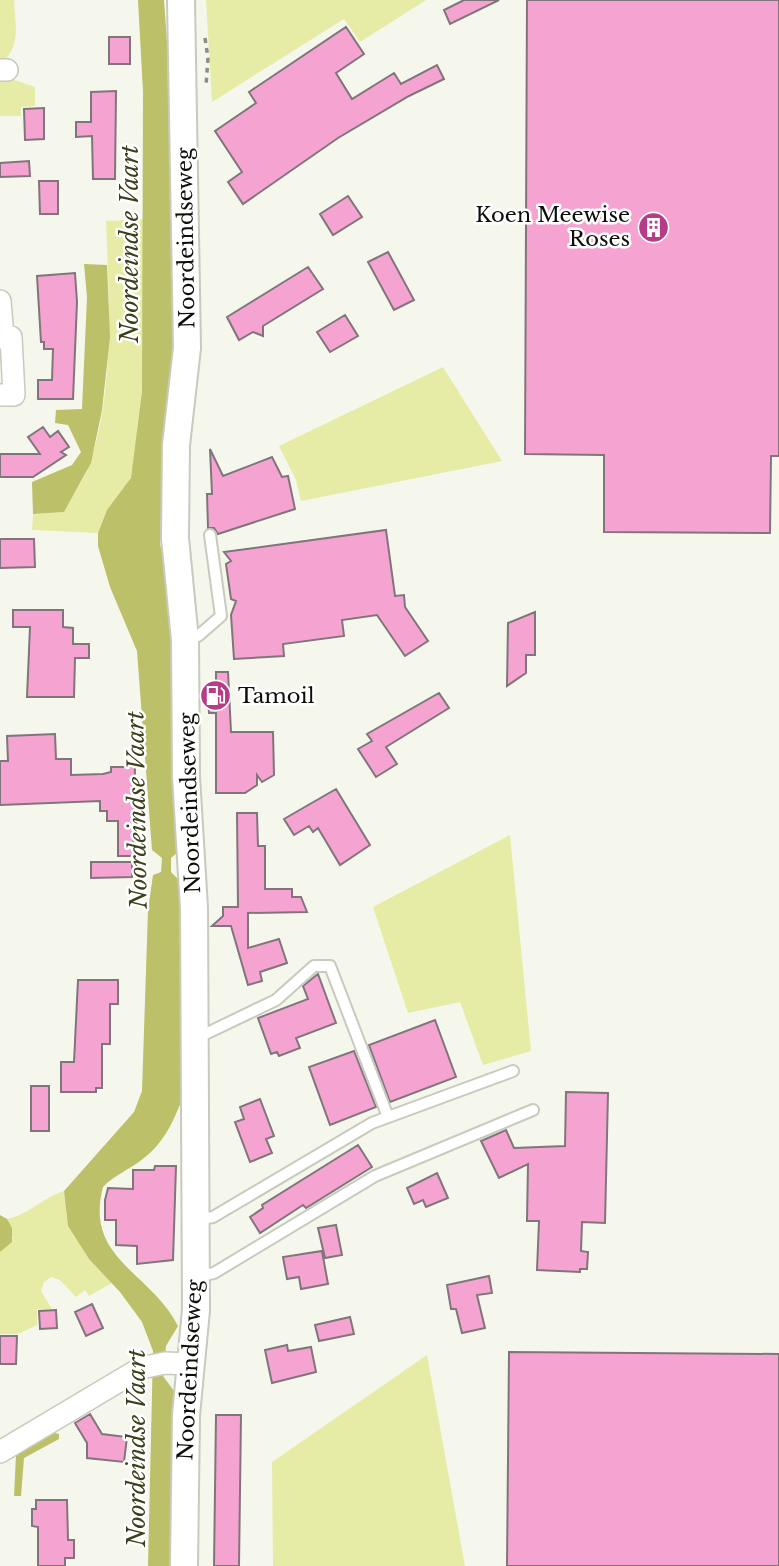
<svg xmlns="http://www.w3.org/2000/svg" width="779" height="1566" font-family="'Libre Baskerville',serif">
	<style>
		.green { fill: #e6eca6 }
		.water { fill: #bbc069 }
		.building { fill: #f5a4d1; stroke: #80757b; stroke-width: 2 }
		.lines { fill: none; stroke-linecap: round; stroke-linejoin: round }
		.service-casing { stroke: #c8cabe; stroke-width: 14 }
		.minor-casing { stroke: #c8cabe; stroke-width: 24 }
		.tertiary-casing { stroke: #c8cabe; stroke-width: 30 }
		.path { stroke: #8d8d85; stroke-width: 3.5; stroke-dasharray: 5 5; stroke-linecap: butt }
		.service { stroke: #fff; stroke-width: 10 }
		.minor { stroke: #fff; stroke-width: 21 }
		.tertiary { stroke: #fff; stroke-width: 26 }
		.labels { text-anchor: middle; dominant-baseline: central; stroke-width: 5; stroke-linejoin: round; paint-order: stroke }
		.poi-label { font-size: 21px; fill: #0d0d09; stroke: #fff; text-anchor: end }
		.street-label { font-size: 21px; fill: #0d0d09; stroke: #fff }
		.water-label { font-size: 23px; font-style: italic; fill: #3d3f1a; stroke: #fff }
	</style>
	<rect width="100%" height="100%" fill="#f6f7ec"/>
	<!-- green -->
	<path class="green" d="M0,0H14C15,24 22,48 0,64Z
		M206,0H426L360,42L344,19L212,102Z
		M0,75L35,87V106L21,107V116H0Z
		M144,219L142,392L135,459L129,484L107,510L98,533L32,530L33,514L64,512C72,496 86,477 91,460C115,383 109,301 106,221Z
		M443,367L502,461L301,501L296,480L279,446Z
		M510,835L531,1051L483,1065L460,1002L408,1013L373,907Z
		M64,1191L68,1226L89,1259L112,1283L89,1296L85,1290L76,1297L60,1280L51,1277L44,1282L41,1291L52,1309H37V1325L18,1334H0V1252L13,1238L7,1219C30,1214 42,1198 64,1191Z
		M427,1355L465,1566H273L272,1462Z"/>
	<!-- water -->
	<path class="water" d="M138,0H164L167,42L174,358L163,454L160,544L168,575L172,635L174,786L178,852L171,858V872L181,882L183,1096C175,1119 164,1143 144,1158C131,1169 114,1175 103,1187C84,1259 151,1272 178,1326L166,1346L163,1376L174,1391L172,1566H148L153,1351L142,1322L120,1292L89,1259L68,1226L64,1191L134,1112L142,1091L148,910L153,875L161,872L162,858L152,850L137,651L110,587L98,546V533L107,510L131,478L142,392L143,92Z
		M84,264L107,265L110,337L102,410L91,463L64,512L33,514L32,482L72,465L81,452L68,425L55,423L56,410L82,409L87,297Z
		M0,1215L7,1219L12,1228V1242L0,1252Z
		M55,1433L59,1434V1439L24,1458L21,1496H14L16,1455Z"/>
	<!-- building -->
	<path class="building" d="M464,0H499L450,24L444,10Z
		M527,0H779V456H771L770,533L604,532V455L525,454Z
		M346,27L364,54L336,73L352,99L394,73L401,84L437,65L444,79L409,96L338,138L243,204L228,182L242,172L215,131L256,103L249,92Z
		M109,37H130V64H109Z
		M116,91L115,179H93L92,136L76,137V122H91V92Z
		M44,108V139L25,140L24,109Z
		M29,161L30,176L0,177V163Z
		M39,181H58V214H40Z
		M348,196L362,217L333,235L320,214Z
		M388,252L414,300L394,310L368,262Z
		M308,267L323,289L263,326V336L253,332L239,340L227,317Z
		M75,273L77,302L73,399H38V380H52L53,349H44V342H41L37,276Z
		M345,315L358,336L330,352L317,332Z
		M43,427L50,437L58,431L69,447L61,452L66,455L33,477H0V454H40L28,437Z
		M210,449L223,476L272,457L282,477L288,476L295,509L218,534L214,528H208L207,494H212Z
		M386,530L395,596L404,595L405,607L428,641L405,656L377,615L342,620L344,636L283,644L284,656L234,659L231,615L236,601L231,599L226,564L231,561L224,552Z
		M0,539H34L35,567L0,568Z
		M13,610H63V627L73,628V644H89V658H75L74,697H27L30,627H13Z
		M535,612V655H526V673L507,686L508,623Z
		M216,672H228L231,732H273L274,775L262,782L257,775V785L245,793H216V713H209L207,683H216Z
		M439,693L449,708L386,747L397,764L376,777L358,749L372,741L367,734Z
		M55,734L56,759H71V775L103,774L111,772V767H135L133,856H118V821H107V811H100V801L0,805V761H8L7,736Z
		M336,789L370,845L340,865L318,828L313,832L309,826L294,835L284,819Z
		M237,813H257L258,846H265V889H292V897H301L307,912L248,913V948L279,939L287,963L260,972L262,981L248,985L231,926H212L223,916V907H238Z
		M91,862H132V877L91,878Z
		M318,974L336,1023L296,1038L300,1048L279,1056L277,1052L271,1054L258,1018L308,999L303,986Z
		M78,980H118V1004H110V1044H102V1088H96V1092H61V1062H74Z
		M435,1020L456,1077L390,1102L369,1045Z
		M354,1051L376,1107L330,1125L309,1067Z
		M31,1086H49V1131H31Z
		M566,1092L608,1093L605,1223L582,1222L581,1251L588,1252L587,1269H580V1272L537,1270L539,1221H527L528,1164L499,1178L481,1141L506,1130L514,1148L565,1146Z
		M260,1099L274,1136L266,1139L272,1153L250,1162L235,1122L244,1119L240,1107Z
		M358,1145L372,1167L306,1208L303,1205L260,1233L250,1217L263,1208L262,1205Z
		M155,1166H176L173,1260L137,1264V1246L116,1245V1220H105V1200L108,1188L133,1189V1170H154Z
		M437,1173L448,1198L426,1207L423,1200L414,1204L407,1188Z
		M336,1225L342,1255L325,1258L318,1228Z
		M322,1251L328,1284L301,1289L299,1277L287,1279L283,1257Z
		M489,1276L492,1293L477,1295L485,1328L462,1333L456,1309H451L447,1285Z
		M92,1304L103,1328L86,1336L75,1312Z
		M56,1310L57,1328L40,1329L39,1311Z
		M350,1317L354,1334L319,1341L315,1325Z
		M0,1336H17L16,1364H0Z
		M287,1345L288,1351L311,1347L316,1372L272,1383L265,1350Z
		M509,1352L779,1354V1566H507Z
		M90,1414L102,1434L127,1437L124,1462L87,1458V1443L75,1423Z
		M216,1415H241L239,1566H214Z
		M36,1500H67L68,1540H74V1558H65V1566H38V1527L32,1526V1509H36Z"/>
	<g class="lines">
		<defs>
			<path id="service" d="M185,640L198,636L221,616L210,535
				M197,1038L276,1000L314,966H330L388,1117
				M195,1220L213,1217L372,1123L513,1071
				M196,1277L214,1273L375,1176L533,1110"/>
			<path id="minor" d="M0,70H7
				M0,301L3,337
				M0,338L11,337L14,395H0
				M0,1452L141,1368L165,1363L191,1364"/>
			<path id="tertiary" d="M181,0L187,348L176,445L175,538L185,640L186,777L194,908L196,1310L186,1415L184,1566"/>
		</defs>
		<!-- service casing -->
		<use href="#service" class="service-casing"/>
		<!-- minor casing -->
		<use href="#minor" class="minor-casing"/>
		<!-- tertiary casing -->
		<use href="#tertiary" class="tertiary-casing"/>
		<!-- path -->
		<path class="path" d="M205,38L208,58L206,86"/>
		<!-- service -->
		<use href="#service" class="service"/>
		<!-- minor -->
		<use href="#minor" class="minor"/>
		<!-- tertiary -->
		<use href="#tertiary" class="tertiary"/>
	</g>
	<!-- icons -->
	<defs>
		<symbol id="building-disc" viewBox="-11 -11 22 22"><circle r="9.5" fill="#b83b8a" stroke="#fff"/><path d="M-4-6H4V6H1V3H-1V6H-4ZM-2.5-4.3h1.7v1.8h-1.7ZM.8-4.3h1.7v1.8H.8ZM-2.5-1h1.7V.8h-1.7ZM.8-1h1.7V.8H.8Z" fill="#fff"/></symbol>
		<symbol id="fuel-disc" viewBox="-11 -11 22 22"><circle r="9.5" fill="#b83b8a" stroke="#fff"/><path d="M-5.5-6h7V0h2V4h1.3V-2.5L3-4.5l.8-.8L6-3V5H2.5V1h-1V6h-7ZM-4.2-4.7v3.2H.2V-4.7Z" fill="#fff"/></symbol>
	</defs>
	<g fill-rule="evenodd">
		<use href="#building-disc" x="636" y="210" width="35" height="35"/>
		<use href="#fuel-disc" x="198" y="678" width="35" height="35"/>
	</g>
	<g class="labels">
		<!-- poi labels -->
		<g class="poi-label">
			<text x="630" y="215">Koen Meewise<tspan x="630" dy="24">Roses</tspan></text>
			<text x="238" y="696" text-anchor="start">Tamoil</text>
		</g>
		<!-- street labels -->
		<g class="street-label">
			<text transform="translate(186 238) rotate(-91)">Noordeindseweg</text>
			<text transform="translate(190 803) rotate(-92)">Noordeindseweg</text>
			<text transform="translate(190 1370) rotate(-87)">Noordeindseweg</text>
		</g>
		<!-- water labels -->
		<g class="water-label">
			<text transform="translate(130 244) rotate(-90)">Noordeindse Vaart</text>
			<text transform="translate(137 810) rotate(-91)">Noordeindse Vaart</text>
			<text transform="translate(137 1448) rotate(-90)">Noordeindse Vaart</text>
		</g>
	</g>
</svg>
